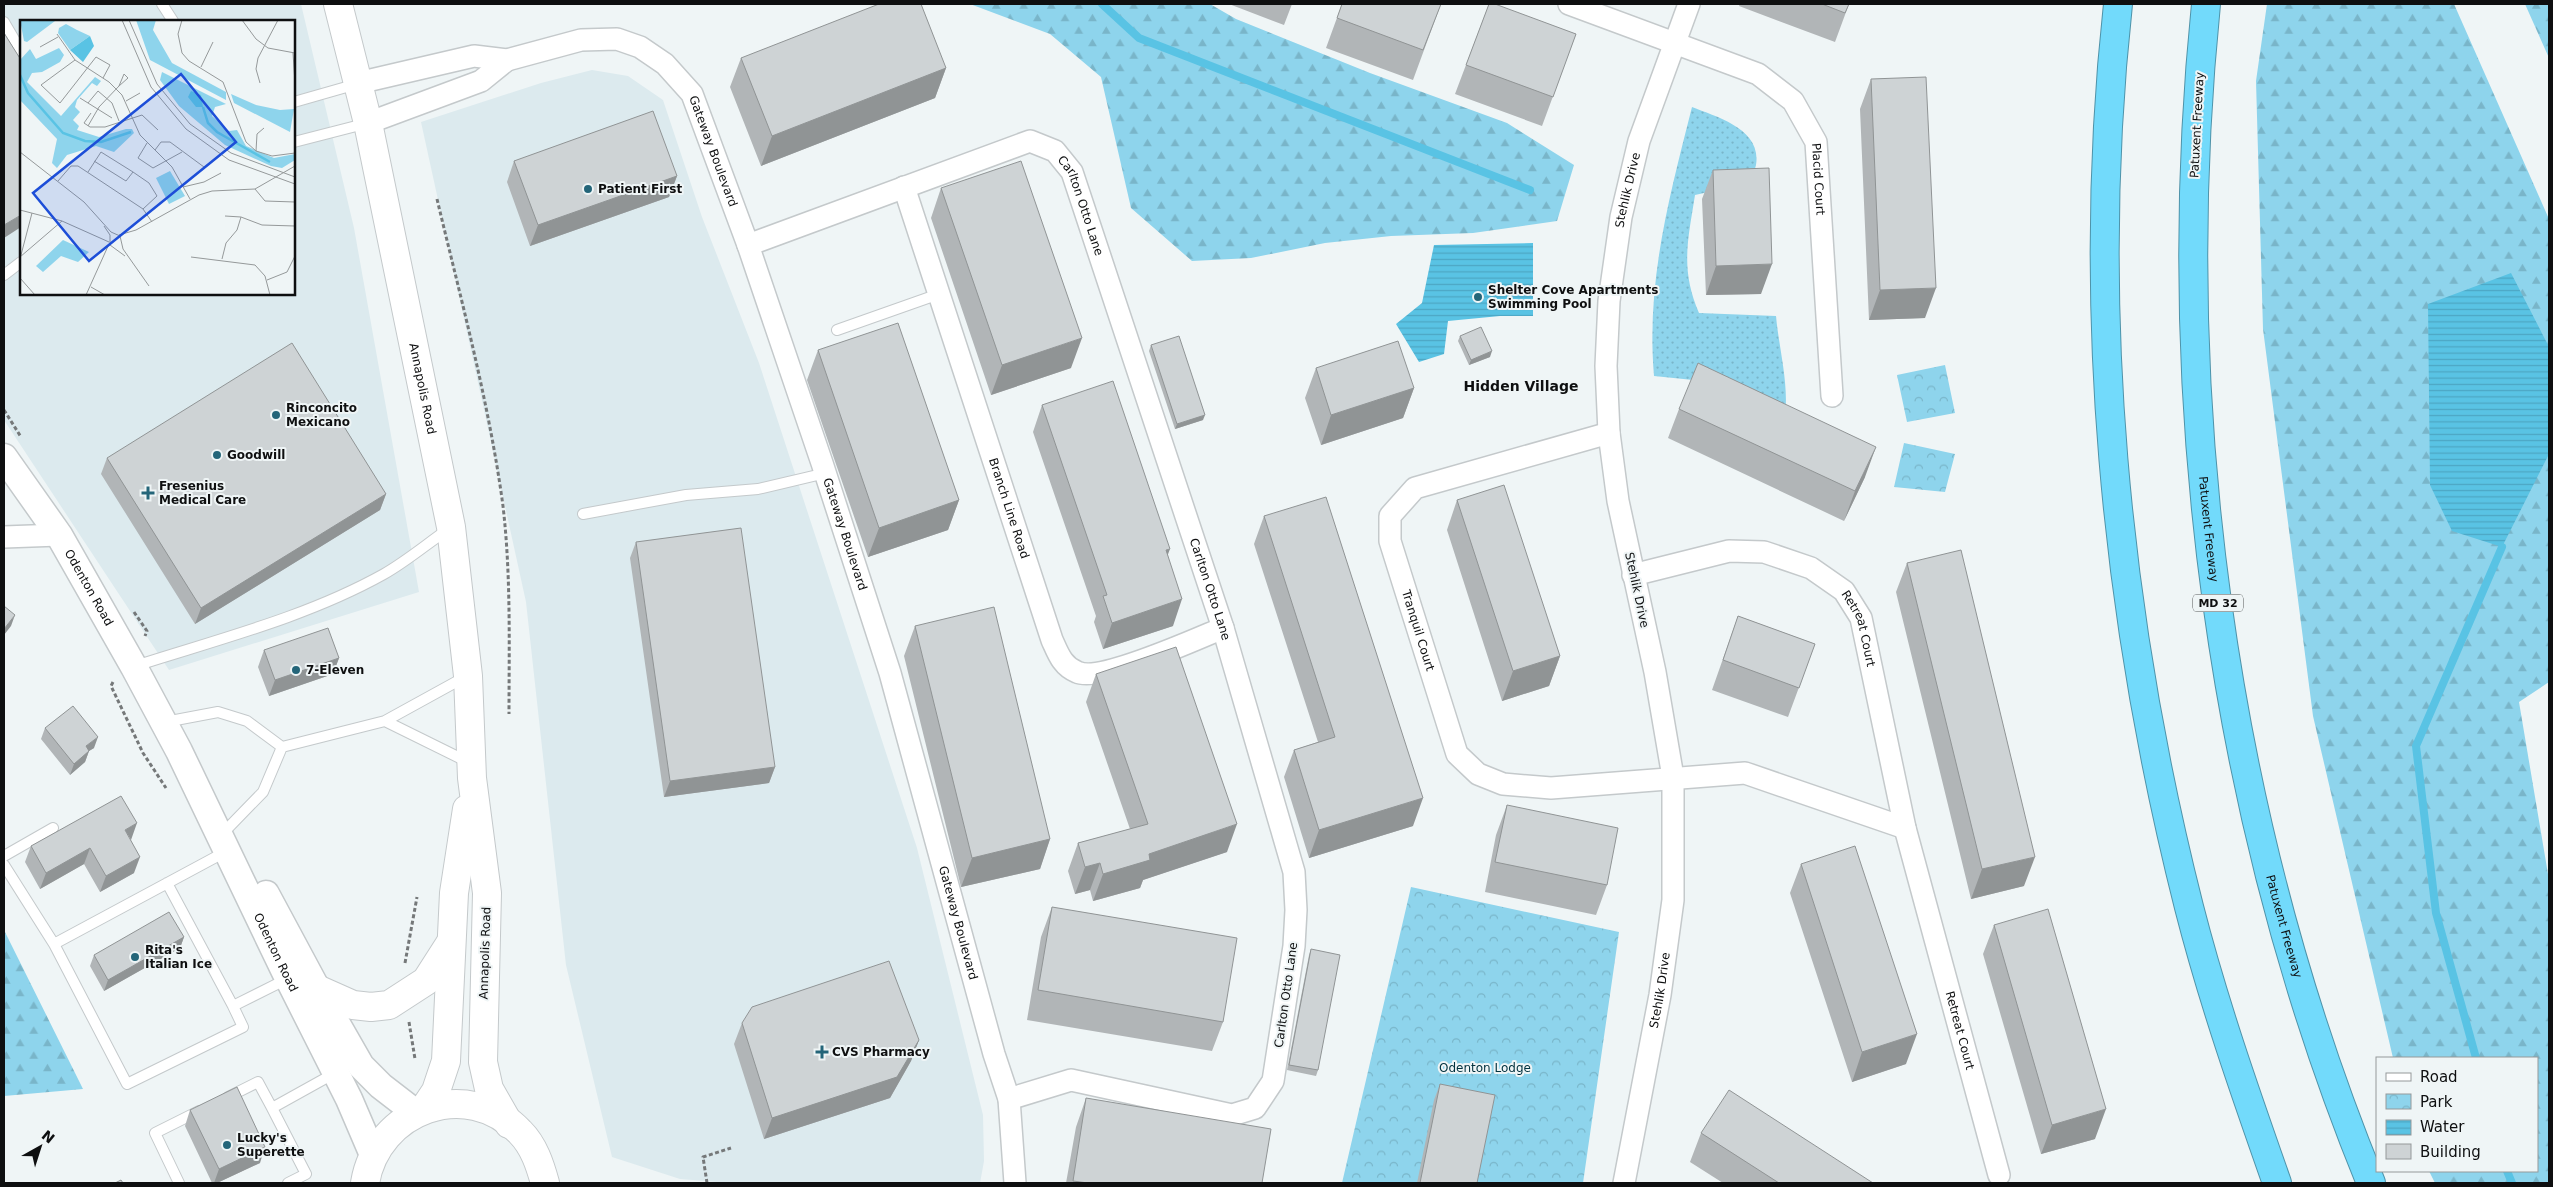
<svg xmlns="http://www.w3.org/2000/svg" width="2553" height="1187" font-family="'DejaVu Sans',sans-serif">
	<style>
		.built { fill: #dceaee; fill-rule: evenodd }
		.grass { fill: url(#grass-dots) }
		.forest { fill: url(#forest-firs) }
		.park { fill: url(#park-crowns) }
		.water { fill: url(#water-rules) }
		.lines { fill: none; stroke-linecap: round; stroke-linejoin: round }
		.stream { stroke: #59c3e4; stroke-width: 8 }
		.service-casing { stroke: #c4c9cb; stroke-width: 12 }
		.minor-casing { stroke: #c4c9cb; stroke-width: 24 }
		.tertiary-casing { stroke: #c4c9cb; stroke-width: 29 }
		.secondary-casing { stroke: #c4c9cb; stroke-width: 30 }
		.motorway-casing { stroke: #4f93a9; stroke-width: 30 }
		.path { stroke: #757879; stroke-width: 3; stroke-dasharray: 4 2.5; stroke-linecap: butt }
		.service { stroke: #fff; stroke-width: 10 }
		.minor { stroke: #fff; stroke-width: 21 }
		.tertiary { stroke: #fff; stroke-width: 26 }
		.secondary { stroke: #fff; stroke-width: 28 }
		.motorway { stroke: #72dafb; stroke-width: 28 }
		.wall { fill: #b1b5b7 }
		.shaded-wall { fill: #909495 }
		.building { fill: #ced3d5; stroke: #909495 }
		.poi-dot { fill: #246579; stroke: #eff5f6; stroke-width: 2 }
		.labels { text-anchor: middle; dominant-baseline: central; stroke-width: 4; stroke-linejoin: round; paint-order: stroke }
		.shield { fill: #eff5f6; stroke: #525455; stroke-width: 1 }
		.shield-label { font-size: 11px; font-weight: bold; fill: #0e0f10 }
		.street-label { font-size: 12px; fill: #0e0f10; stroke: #eff5f6 }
		.poi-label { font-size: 12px; font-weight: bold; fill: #0e0f10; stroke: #eff5f6; text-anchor: start }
		.park-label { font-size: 12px; fill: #00313e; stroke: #eff5f6 }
		.neighbourhood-label { font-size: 14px; font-weight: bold; fill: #0e0f10; stroke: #eff5f6 }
		.inset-river { fill: none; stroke: #59c3e4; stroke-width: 2.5 }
		.inset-road { fill: none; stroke: #95999a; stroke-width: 1 }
		.view { fill: #1d4ed8; fill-opacity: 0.15; stroke: #1d4ed8; stroke-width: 2.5 }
		.inset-edge { fill: none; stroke: #0e0f10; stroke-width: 2.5 }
	</style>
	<defs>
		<pattern id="grass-dots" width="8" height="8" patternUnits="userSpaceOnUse" patternTransform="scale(1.25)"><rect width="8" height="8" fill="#8ed4ec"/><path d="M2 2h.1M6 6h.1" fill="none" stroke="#79b5c9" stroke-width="1.8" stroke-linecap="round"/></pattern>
		<pattern id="forest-firs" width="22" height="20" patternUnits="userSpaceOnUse" patternTransform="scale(1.25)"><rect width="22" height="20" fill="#8ed4ec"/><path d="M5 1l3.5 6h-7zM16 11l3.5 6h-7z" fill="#79b5c9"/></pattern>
		<pattern id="park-crowns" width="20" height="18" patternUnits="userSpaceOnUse" patternTransform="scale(1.25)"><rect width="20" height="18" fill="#8ed4ec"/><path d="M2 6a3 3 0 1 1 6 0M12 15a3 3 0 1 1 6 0" fill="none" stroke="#79b5c9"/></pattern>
		<pattern id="water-rules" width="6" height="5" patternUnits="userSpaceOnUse" patternTransform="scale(1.25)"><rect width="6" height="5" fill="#59c3e4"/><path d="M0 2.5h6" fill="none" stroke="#4ca6c3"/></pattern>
	</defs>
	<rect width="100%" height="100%" fill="#eff5f6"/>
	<!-- built -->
	<path class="built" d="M4,4H301L354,228L419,592L169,670L4,420ZM21,21H294V294H21Z
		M592,70L628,76L663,100L702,217L759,363L917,848L983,1115L984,1161L980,1183H729L680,1179L612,1157L566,965L526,602L421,122L541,83Z"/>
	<!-- grass -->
	<path class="grass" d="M1692,107C1717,117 1762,129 1756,165C1755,171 1751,177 1749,183L1695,195C1688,240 1680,269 1699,313L1776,316C1779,349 1789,383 1785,416L1703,381L1654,376C1646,282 1669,198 1692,107Z"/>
	<!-- forest -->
	<path class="forest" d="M970,4H1210L1236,19L1370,73L1507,123L1574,165L1557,221L1473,233L1391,236L1325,243L1251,258L1192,261L1131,208L1101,77L1050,34Z
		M2267,4H2454L2549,219V682L2519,702L2549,880V1183H2435L2429,1171H2537V1058H2393L2313,716L2263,329L2256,81Z
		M2525,4H2549V58Z
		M4,930L83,1089L4,1096Z"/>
	<!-- park -->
	<path class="park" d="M1945,365L1955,413L1907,422L1897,375Z
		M1904,443L1955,454L1945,492L1894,487Z
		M1411,887L1619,932L1583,1183H1342Z"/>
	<!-- water -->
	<path class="water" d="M1533,243V316H1500L1448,321L1444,354L1419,362L1396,324L1422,303L1434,245Z
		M2511,273L2549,347V454L2502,547L2452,531L2430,485L2428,304Z"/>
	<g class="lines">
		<!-- stream -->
		<path class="stream" d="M1102,4L1139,38L1530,190
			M2476,1058L2436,913L2416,746L2502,547
			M2507,1171L2512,1183"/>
		<defs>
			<path id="service" d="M162,4L173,21
				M4,22L21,51
				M294,102L357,84
				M294,142L368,123
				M4,275L21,262
				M837,330L939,294
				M583,514L686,495L758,489L826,473
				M135,666C219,639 307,617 384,574C407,561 428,543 450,528
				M465,677L385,721L468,762
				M165,722L218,712L247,721L282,747L263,792L227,829
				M282,747L385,721
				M227,851L54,944L127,1084L243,1027L233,1006L287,979
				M4,856L53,828
				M4,865L54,944
				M167,883L233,1006
				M228,1097L258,1082L272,1108L335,1073
				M272,1108L306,1174L288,1183
				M179,1183L155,1133L199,1111"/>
			<g id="minor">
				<path id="s1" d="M1569,4L1758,74L1793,101L1816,142L1832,396"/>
				<path id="s2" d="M358,83L474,56L507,60L581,40L617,39L640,47L665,64L692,94L748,245L822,463L890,673L994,1054L1009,1099L1015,1183"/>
				<path d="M368,123L481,81L507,60"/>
				<path id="s3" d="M904,187L1052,640C1058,653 1062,666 1077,672C1100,683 1196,639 1223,628"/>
				<path id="s4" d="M748,245L1030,141L1055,151L1072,172L1223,628L1294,872L1296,910L1294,946L1273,1081L1255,1108L1232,1115L1071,1080L1009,1099"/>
				<path id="s5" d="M1609,433L1415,488L1390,516V541L1457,754L1478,774L1503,784L1551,788L1745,773L1905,828"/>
				<path d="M4,537L59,535"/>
				<path id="s6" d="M1633,575L1729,551L1764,552L1811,568L1844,591L1861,618L1905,828L1999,1175"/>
				<path id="s7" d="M1624,1183L1660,995L1673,900V777L1655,672L1618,501L1609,433L1606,366L1609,301L1621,217L1639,141L1689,4"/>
			</g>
			<g id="tertiary">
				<path id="s8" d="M4,457L59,535L134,667L179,751L285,972L349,1099L373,1155"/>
				<path d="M266,894L317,989L361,1066L381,1086L416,1113"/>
			</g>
			<g id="secondary">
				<path id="s9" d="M338,4L368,123L451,527L468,676L472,778L487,893L483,1062L489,1089L509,1124"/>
				<path d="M317,989L353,1005L371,1007L389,1005L426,981L451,942"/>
				<path d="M424,1109L436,1091L446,1061L454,893L467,809"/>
				<path d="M365,1183C377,1110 467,1076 520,1132C534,1146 540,1165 545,1183"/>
			</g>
			<g id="motorway">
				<path d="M2118,4C2085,305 2115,615 2189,907C2213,1001 2245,1092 2277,1183"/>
				<path id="s10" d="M2206,4C2166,397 2221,817 2371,1183"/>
			</g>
		</defs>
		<!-- service casing -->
		<use href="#service" class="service-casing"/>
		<!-- minor casing -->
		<use href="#minor" class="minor-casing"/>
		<!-- tertiary casing -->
		<use href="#tertiary" class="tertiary-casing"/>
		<!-- secondary casing -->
		<use href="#secondary" class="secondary-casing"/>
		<!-- motorway casing -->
		<use href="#motorway" class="motorway-casing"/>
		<!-- path -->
		<path class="path" d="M437,199C461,300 489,402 503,506C511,575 509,645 509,714
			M4,410L21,437
			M134,612L147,631L145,636
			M113,682L111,686L143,753L166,788
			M405,963L417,897
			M409,1022L415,1059
			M707,1183L703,1157L731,1148"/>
		<!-- service -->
		<use href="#service" class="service"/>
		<!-- minor -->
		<use href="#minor" class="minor"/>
		<!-- tertiary -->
		<use href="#tertiary" class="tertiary"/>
		<!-- secondary -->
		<use href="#secondary" class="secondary"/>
		<!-- motorway -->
		<use href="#motorway" class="motorway"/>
	</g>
	<!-- wall -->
	<path class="wall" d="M1229,4H1292L1284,25Z
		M1342,4H1441L1413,80L1326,48Z
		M1489,4L1576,34L1542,126L1455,94Z
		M1740,4H1849L1835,42L1739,6Z
		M741,58L946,68L935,98L761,166L730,87Z
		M1871,79L1925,318L1869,320L1860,109Z
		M514,161L677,176L669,197L530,246L507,182Z
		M1713,170L1761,294L1706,295L1702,199Z
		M941,188L1071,368L991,395L931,218Z
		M1460,336L1490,357L1469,365L1458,341Z
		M1151,345L1203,420L1175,429L1149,351Z
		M818,350L959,500L948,530L868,557L807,380Z
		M1316,368L1414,388L1403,418L1321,445L1305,398Z
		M1042,405L1168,555L1173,626L1103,649L1094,622L1096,616L1033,432Z
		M1679,409L1865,477L1844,521L1668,438Z
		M107,458L386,494L380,510L195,624L101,474Z
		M1457,500L1560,656L1549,686L1502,701L1447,530Z
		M1264,516L1413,826L1309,858L1284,777L1294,750L1318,742L1254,544Z
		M636,542L775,767L769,783L664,797L630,558Z
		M1907,563L2024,886L1971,899L1896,592Z
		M1738,616L1815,644L1788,717L1712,690Z
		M915,626L1050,839L1040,869L961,887L904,656Z
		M264,650L339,658L333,674L269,696L258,667Z
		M1096,674L1227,852L1143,880L1140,888L1093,901L1090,890L1075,894L1068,871L1078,843L1130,829L1086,702Z
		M45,728L94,748L89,751L85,762L70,775L41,739Z
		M1507,805L1607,885L1596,915L1485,892L1496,835Z
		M131,840L134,873L100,892L84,864L40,889L25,862L31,846Z
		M1801,864L1906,1064L1852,1082L1790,893Z
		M1052,907L1223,1022L1212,1051L1027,1020L1041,937Z
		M1994,925L2095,1139L2041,1154L1983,954Z
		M184,937L180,948L104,991L90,966L94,955Z
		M1311,949L1318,1070L1316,1076L1287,1070L1309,955Z
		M742,1023L919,1040L911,1061L890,1098L764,1139L734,1044Z
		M1440,1084L1477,1183H1417L1434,1100Z
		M1086,1098L1262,1183H1066L1076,1127Z
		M190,1110L260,1163L217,1183H212L185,1126Z
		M1701,1133L1873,1183H1723L1690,1162Z"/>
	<!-- shaded-wall -->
	<path class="shaded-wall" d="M946,68L935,98L761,166L772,136Z
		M677,176L669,197L530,246L538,225Z
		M21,215V227L4,238V225Z
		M1772,264L1761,294L1706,295L1716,266Z
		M1936,288L1925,318L1869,320L1880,290Z
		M1082,338L1071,368L991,395L1002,365Z
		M1492,351L1490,357L1469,365L1471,360Z
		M1414,388L1403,418L1321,445L1331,415Z
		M1205,415L1203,420L1175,429L1177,424Z
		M1876,447L1865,477L1844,521L1855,491Z
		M386,494L380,510L195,624L201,608Z
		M959,500L948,530L868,557L879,528Z
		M1170,549L1160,575L1166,550Z
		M1182,599L1173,626L1103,649L1112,623Z
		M15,615L11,626L4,635V629Z
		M1560,656L1549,686L1502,701L1513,671Z
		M339,658L333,674L269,696L275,680Z
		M98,737L94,748L89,751L85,762L70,775L74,764L86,746Z
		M775,767L769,783L664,797L670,781Z
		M1423,798L1413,826L1309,858L1319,830Z
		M137,823L131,840L125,830Z
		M1237,824L1227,852L1143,880L1140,888L1093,901L1103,874L1149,854Z
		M1050,839L1040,869L961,887L972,858Z
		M90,848L84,864L40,889L46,873Z
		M140,857L134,873L100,892L106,876Z
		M2035,857L2024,886L1971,899L1982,869Z
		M1100,863L1090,890L1075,894L1085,867Z
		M184,937L180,948L104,991L108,980Z
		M1917,1034L1906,1064L1852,1082L1862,1052Z
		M919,1040L911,1061L890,1098L764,1139L772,1118Z
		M2106,1109L2095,1139L2041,1154L2052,1125Z
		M265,1147L260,1163L217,1183H214L219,1169Z"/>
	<!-- building -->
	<path class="building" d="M879,4H921L946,68L772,136L741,58Z
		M1342,4H1441L1423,50L1337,18Z
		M1489,4H1495L1576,34L1553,97L1466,65Z
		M1822,4H1849L1845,13Z
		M4,33L21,60V215L4,225Z
		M1926,77L1936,288L1880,290L1871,79Z
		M653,111L677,176L538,225L514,161Z
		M1021,161L1082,338L1002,365L941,188Z
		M1769,168L1772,264L1716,266L1713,170Z
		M898,323L959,500L879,528L818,350Z
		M1481,327L1492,351L1471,360L1460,336Z
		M1179,336L1205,415L1177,424L1151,345Z
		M1398,341L1414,388L1331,415L1316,368Z
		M292,343L386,494L201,608L107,458Z
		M1698,363L1876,447L1855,491L1679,409Z
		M1113,381L1170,549L1166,550L1182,599L1112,623L1103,596L1107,595L1042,405Z
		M1504,485L1560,656L1513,671L1457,500Z
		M1326,497L1423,798L1319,830L1294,750L1335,737L1264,516Z
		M741,528L775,767L670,781L636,542Z
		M1961,550L2035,857L1982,869L1907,563Z
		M4,606L15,615L4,629Z
		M994,607L1050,839L972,858L915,626Z
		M1738,616L1815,644L1799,688L1723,660Z
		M328,628L339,658L275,680L264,650Z
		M1176,647L1237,824L1149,854L1150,860L1103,874L1100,863L1085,867L1078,843L1148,824L1096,674Z
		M73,706L98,737L86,746L89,751L74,764L45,728Z
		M121,796L137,823L125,830L140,857L106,876L90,848L46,873L31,846Z
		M1507,805L1618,828L1607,885L1495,862Z
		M1855,846L1917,1034L1862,1052L1801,864Z
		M1052,907L1237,938L1223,1022L1038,990Z
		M2048,909L2106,1109L2052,1125L1994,925Z
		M169,912L184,937L108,980L94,955Z
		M1311,949L1340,955L1318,1070L1289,1065Z
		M889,961L919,1040L897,1077L772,1118L742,1023L752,1007Z
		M1440,1084L1495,1095L1477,1183H1420Z
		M237,1087L265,1147L219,1169L190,1110Z
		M1729,1090L1873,1183H1779L1701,1133Z
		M1086,1098L1271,1129L1262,1183H1088L1073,1181Z
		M121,1180L123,1183H115Z"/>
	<!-- markers -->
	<g class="poi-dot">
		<circle cx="588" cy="189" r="5"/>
		<circle cx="1478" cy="297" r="5"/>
		<circle cx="276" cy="415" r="5"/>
		<circle cx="217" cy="455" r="5"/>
		<path d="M145.5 485.5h5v5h5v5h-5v5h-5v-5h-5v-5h5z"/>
		<circle cx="296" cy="670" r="5"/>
		<circle cx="135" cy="957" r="5"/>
		<path d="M819.5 1044.5h5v5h5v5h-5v5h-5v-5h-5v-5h5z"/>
		<circle cx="227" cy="1145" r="5"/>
	</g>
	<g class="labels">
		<!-- shield labels -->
		<rect class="shield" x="2193" y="594.5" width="50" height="17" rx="4"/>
		<g class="shield-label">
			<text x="2218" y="603">MD 32</text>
		</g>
		<!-- street labels -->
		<g class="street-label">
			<text transform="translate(2197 125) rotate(-87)">Patuxent Freeway</text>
			<text stroke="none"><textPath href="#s2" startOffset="421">Gateway Boulevard</textPath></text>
			<text stroke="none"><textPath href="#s1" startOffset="330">Placid Court</textPath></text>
			<text stroke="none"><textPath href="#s7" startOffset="1005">Stehlik Drive</textPath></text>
			<text stroke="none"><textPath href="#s4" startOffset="389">Carlton Otto Lane</textPath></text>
			<text stroke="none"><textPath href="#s9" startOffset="394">Annapolis Road</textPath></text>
			<text stroke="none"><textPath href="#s3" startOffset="338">Branch Line Road</textPath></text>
			<text stroke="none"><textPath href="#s10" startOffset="526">Patuxent Freeway</textPath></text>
			<text stroke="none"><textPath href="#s2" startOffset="826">Gateway Boulevard</textPath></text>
			<text stroke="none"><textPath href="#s8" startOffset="156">Odenton Road</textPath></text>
			<text stroke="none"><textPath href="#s4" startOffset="794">Carlton Otto Lane</textPath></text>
			<text transform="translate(1637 590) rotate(78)">Stehlik Drive</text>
			<text stroke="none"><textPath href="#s5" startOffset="358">Tranquil Court</textPath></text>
			<text stroke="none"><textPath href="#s6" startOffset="265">Retreat Court</textPath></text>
			<text stroke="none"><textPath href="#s2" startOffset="1231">Gateway Boulevard</textPath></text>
			<text stroke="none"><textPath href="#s10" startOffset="931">Patuxent Freeway</textPath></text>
			<text stroke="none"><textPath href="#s8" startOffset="566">Odenton Road</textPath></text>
			<text transform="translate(485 953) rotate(-88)">Annapolis Road</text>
			<text stroke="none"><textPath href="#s7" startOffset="196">Stehlik Drive</textPath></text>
			<text transform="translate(1286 995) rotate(-82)">Carlton Otto Lane</text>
			<text stroke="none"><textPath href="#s6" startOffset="680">Retreat Court</textPath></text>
		</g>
		<!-- poi labels -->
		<g class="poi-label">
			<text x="598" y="189">Patient First</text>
			<text x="1488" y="290">Shelter Cove Apartments<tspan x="1488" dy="14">Swimming Pool</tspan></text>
			<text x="286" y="408">Rinconcito<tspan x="286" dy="14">Mexicano</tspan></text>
			<text x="227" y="455">Goodwill</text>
			<text x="159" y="486">Fresenius<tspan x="159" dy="14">Medical Care</tspan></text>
			<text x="306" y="670">7-Eleven</text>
			<text x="145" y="950">Rita's<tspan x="145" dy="14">Italian Ice</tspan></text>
			<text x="832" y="1052">CVS Pharmacy</text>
			<text x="237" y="1138">Lucky's<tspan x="237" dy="14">Superette</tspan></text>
		</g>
		<!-- park labels -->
		<g class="park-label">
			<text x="1485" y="1068">Odenton Lodge</text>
		</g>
		<!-- neighbourhood labels -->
		<g class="neighbourhood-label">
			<text x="1521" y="386">Hidden Village</text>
		</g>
	</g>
	<!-- overview -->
	<g transform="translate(20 20)">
		<rect width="275" height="275" fill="#eff5f6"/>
		<path d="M0,0H34L35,1L7,22L4,21ZM116,0H136L133,10L152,43L206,72V80L130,40ZM46,4L57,10L70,16L50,30L38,13L39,8ZM39,28L44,35L40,42L22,52L12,53L7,62L41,96L75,57L81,61L77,66L72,63L57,80L55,87L60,92L53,100L59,106L57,110L79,117L106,109H112L114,113L94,132L76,126L47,135L37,148L32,143L37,119L0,80V40L10,29L16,39ZM142,52L206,84L195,87L192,96L209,111L217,110L226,126L254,138L275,134V140L262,148L251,146L205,125L159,86L140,60ZM211,74L236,85L260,90L274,89L270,112L214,83ZM43,220L69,232L58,242L41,236L23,252L16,246Z" fill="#8ed4ec"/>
		<path d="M150,151L165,176L149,184L136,158Z" fill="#8ed4ec"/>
		<path d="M70,16L74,26L63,42L50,30ZM171,71L181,75L183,87H176L168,77Z" fill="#59c3e4"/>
		<path class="inset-river" d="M0,55L8,73L43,113L65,121L81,122L111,112M183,87L188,103L197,112L250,142"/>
		<path class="inset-road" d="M102,0L131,67L166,109L209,140L275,164M109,0L137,64L170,104L211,133L275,157M162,0L158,14L162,33L169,41L203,62L226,122L236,131L252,136L275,133M222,0L236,19L248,28L275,33M37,14L55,40L89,62L102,75L120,115L152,147L170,179M20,27L38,17M273,33L275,63M55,40L21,65L40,83L76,37L90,45L83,58M181,47L193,22M240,63L236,49L238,38L258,0M60,78L92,98M106,81L120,73M68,83L78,71L92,83L99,101M71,93L64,103L70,107H85L122,95L138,110M68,106L79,87L99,66L104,54L108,58L99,66M127,123L118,138L133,148L162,132M135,130L141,122H150L184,147M236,131L237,114L244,108M0,132L64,182L91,212L100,216L103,229L129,266M74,141L106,161L113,152M68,152L81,132L113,152L129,163L137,176L123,189M38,161L51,146H58L123,189L132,202M163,167L184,162L201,153M235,169L245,181L275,182M0,190L42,201L89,222M205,196L221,197L242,205L275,206M84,206L90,215V225L105,236M99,215L116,210L179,175L192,171L235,169L275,146M1,235L12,193M0,237L42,201M171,237L235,245L245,256L250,275M202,239L206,223L217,210L221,197M0,258L15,275M247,260L267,252L275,236M71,267L85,275M66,275L89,224"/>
		<path class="view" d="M161,54L216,122L69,241L13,173Z"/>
		<rect width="275" height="275" class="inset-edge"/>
	</g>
	<!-- border -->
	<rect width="2553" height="1187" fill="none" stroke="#0e0f10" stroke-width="10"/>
	<!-- legend -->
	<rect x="2376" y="1057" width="162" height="115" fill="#eff5f6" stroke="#95999a"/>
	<rect x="2386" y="1073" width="25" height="8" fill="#ffffff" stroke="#95999a"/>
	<text x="2420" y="1082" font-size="15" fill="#0e0f10">Road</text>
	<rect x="2386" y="1094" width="25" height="15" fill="url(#park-crowns)" stroke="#95999a"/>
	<text x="2420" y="1107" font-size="15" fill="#0e0f10">Park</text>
	<rect x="2386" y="1120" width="25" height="15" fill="url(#water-rules)" stroke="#95999a"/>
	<text x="2420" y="1132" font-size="15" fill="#0e0f10">Water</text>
	<rect x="2386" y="1144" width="25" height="15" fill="#ced3d5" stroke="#95999a"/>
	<text x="2420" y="1157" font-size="15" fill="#0e0f10">Building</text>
	<!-- north arrow -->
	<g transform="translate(40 1147) rotate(39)" stroke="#eff5f6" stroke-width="4" paint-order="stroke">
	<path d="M0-4L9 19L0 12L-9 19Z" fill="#0e0f10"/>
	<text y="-8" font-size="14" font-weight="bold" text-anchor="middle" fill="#0e0f10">N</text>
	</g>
</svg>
